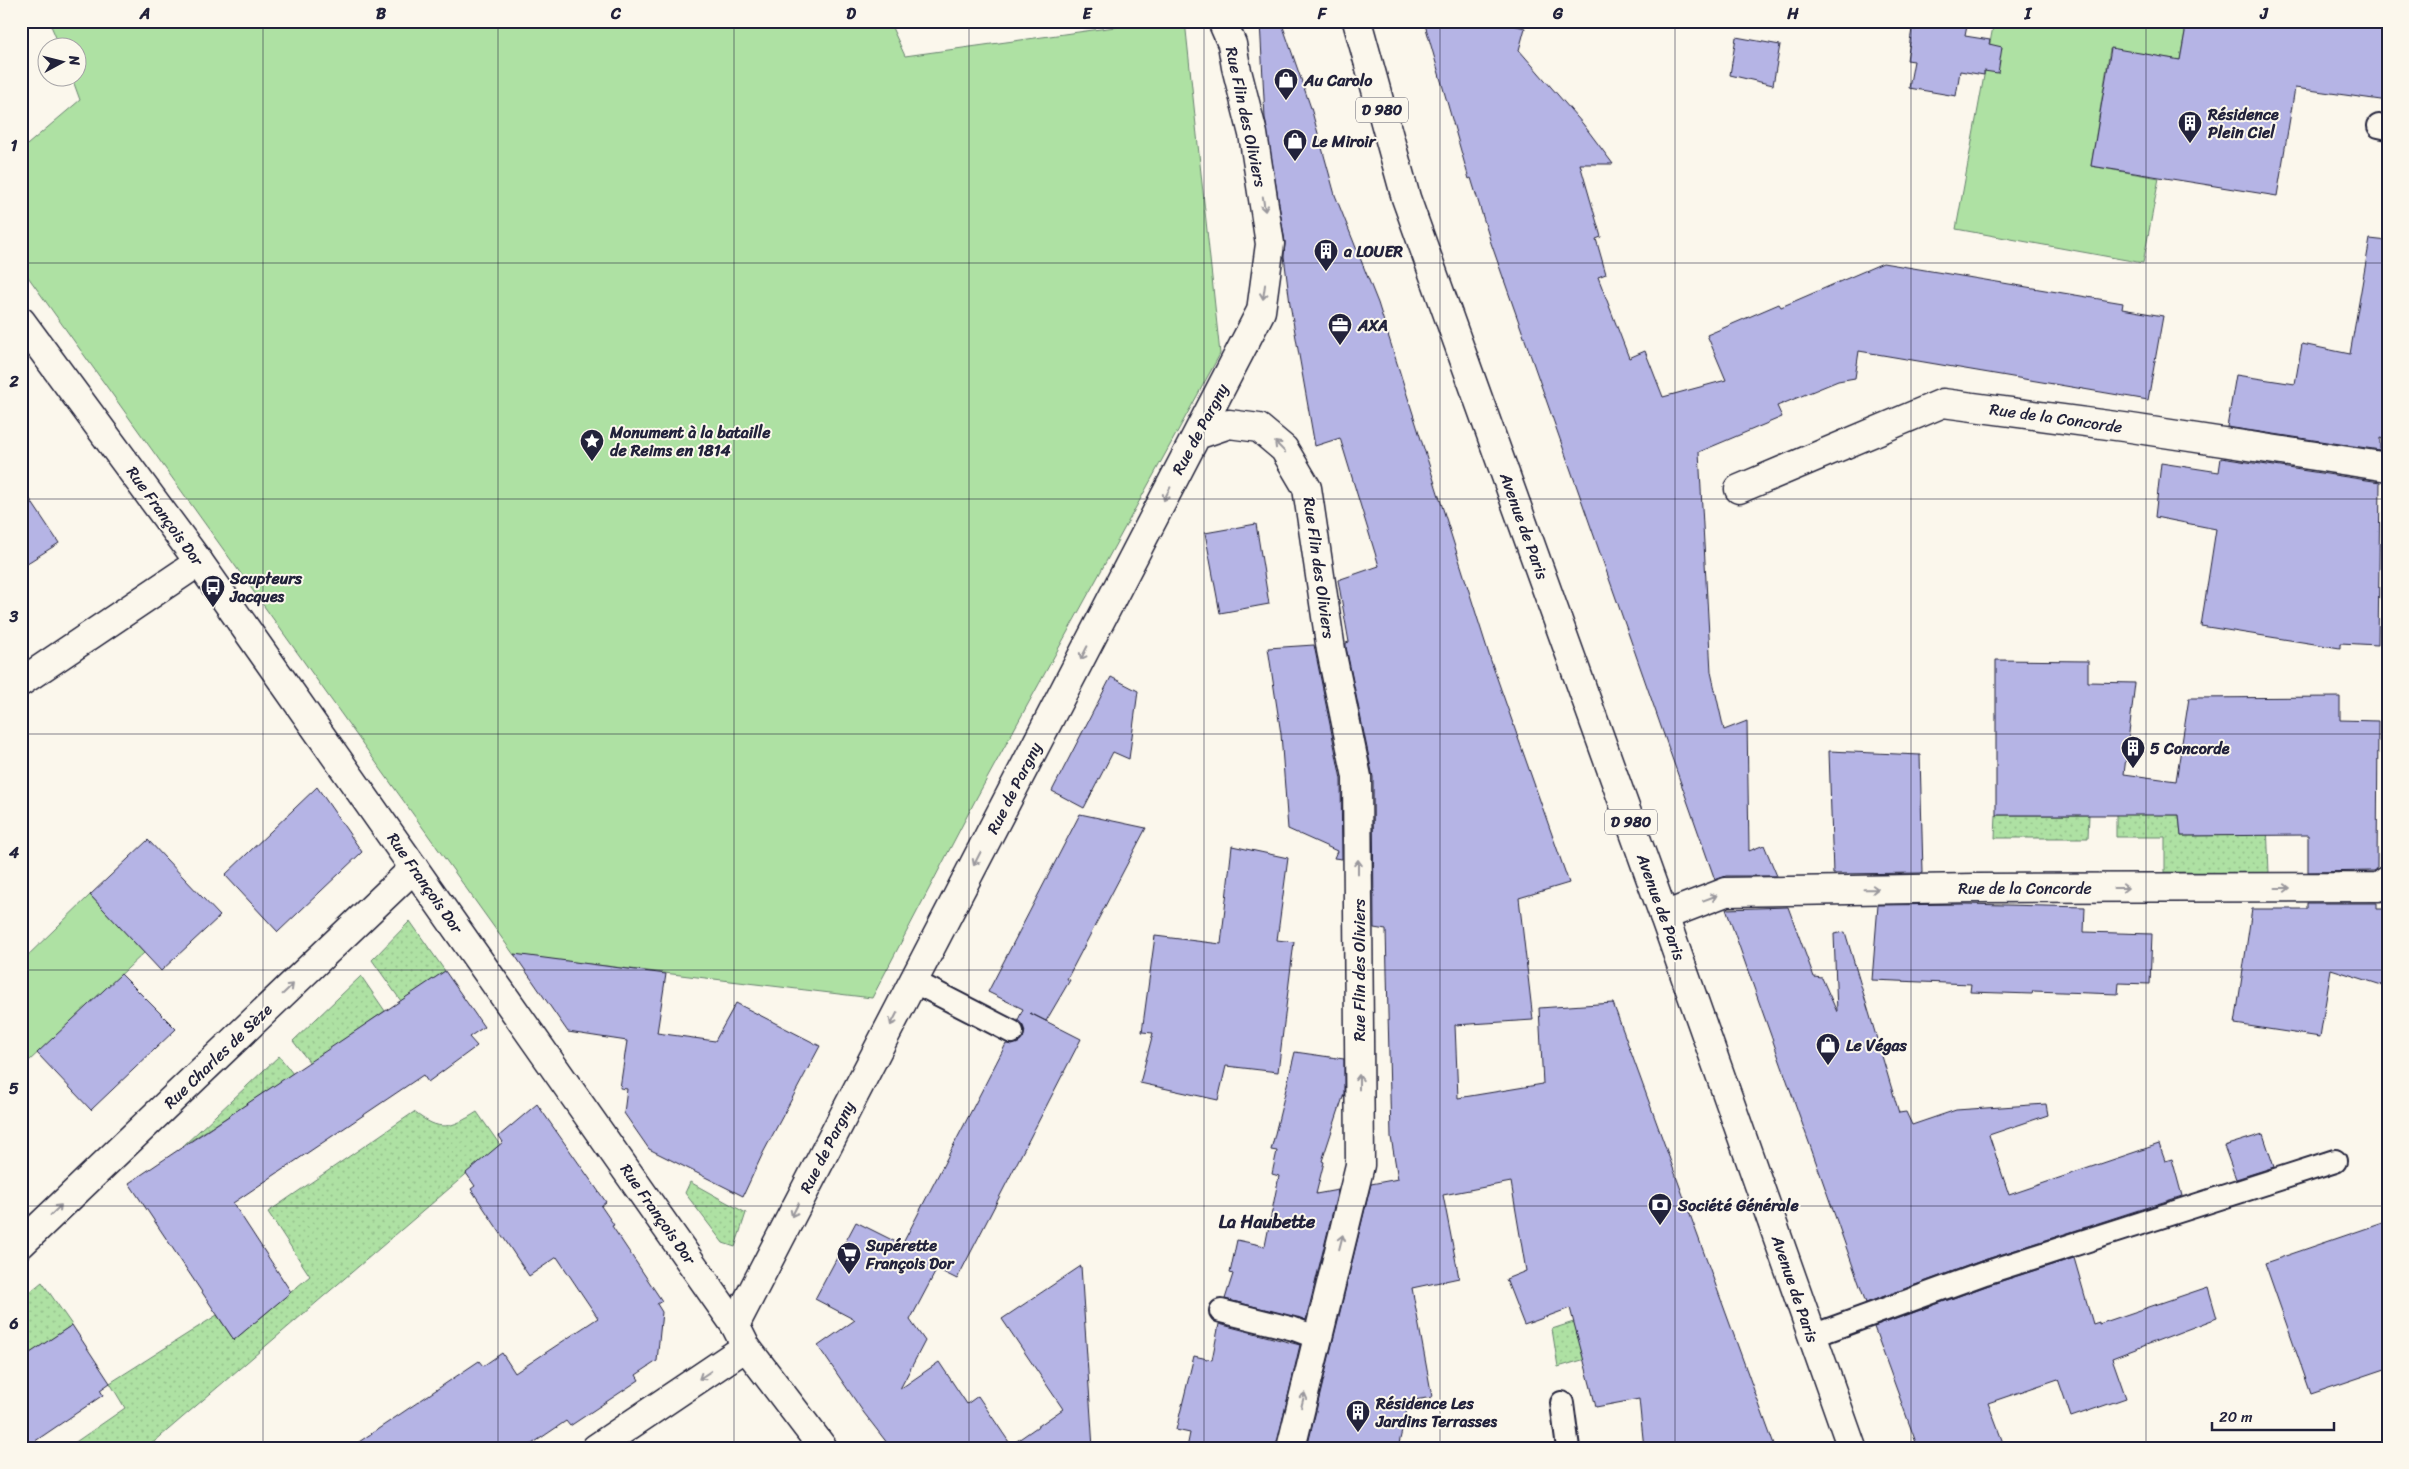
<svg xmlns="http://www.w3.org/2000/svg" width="2409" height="1469" font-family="Sriracha,sans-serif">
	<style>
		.grass { fill: url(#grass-dots); stroke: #68826f }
		.green { fill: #aee1a3; stroke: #68826f }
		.building { fill: #b5b4e5; stroke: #22223b }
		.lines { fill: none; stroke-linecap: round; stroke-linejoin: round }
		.lane-casing { stroke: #22223b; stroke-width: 26 }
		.street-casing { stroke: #22223b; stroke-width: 31 }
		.secondary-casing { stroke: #22223b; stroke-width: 31 }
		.primary-casing { stroke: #22223b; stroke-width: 31 }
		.lane { stroke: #fbf7ec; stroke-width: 22 }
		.street { stroke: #fbf7ec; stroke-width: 28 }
		.secondary { stroke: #fbf7ec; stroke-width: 28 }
		.primary { stroke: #fbf7ec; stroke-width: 28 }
		.oneway { stroke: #99979c }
		.grid { fill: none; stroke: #22223b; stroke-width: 1; stroke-opacity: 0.55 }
		.labels { text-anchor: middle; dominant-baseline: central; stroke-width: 4; stroke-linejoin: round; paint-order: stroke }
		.shield { fill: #fbf7ec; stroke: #636270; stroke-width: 1 }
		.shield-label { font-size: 15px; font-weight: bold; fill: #22223b }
		.poi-label { font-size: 16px; font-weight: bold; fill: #22223b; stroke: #fbf7ec; text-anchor: start }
		.street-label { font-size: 16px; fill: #22223b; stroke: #fbf7ec }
		.neighbourhood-label { font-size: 18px; font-weight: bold; fill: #22223b; stroke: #fbf7ec }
		.neatline { fill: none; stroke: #22223b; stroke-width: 2 }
		.grid-label { font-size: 16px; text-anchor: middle; font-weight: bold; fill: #22223b }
	</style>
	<defs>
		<pattern id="grass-dots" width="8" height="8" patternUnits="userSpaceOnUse" patternTransform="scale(1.25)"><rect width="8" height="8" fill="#aee1a3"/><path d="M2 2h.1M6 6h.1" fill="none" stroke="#95c18d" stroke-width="1.8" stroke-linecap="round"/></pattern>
	</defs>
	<rect width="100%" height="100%" fill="#fbf7ec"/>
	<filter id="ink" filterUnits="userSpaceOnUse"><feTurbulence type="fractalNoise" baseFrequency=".02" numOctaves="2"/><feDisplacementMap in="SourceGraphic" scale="10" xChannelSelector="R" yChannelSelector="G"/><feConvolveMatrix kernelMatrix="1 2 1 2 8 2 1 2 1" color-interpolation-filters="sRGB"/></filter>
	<g filter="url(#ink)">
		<!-- grass -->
		<path class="grass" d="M2116,814L2179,815L2181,836L2248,835L2267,823L2269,873L2165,872V837H2116Z
			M1996,815H2089L2088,838H1995Z
			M410,921L445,971L401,1001L372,960Z
			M361,976L385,1011L310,1063L293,1041Z
			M279,1056L293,1074L184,1145Z
			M414,1112C440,1132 450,1129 477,1112L500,1145L147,1448H67L125,1408L110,1383L217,1315L234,1340L310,1276L268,1212Z
			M690,1182L746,1213L735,1247L723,1243L685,1193Z
			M42,1282L72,1325L31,1353L21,1341V1299Z
			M1589,1317L1610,1352L1558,1367L1552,1329Z"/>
		<!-- green -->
		<path class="green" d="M49,21H889L905,56L1158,21H1185L1220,354L977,797L872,998L514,955L21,267V150L80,100L72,78H78V48L60,47Z
			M1994,21H2187L2180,60L2110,49L2091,166L2159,178L2143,263L1956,229Z
			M90,895L144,953L29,1061L21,1053V962Z"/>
		<!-- building -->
		<path class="building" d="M1260,21H1281L1311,108L1335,195L1378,303L1491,661L1569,883L1519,898L1533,1020L1455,1025L1458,1098L1543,1084L1539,1008L1613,1003L1775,1448H1644L1639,1399L1596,1407L1570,1308L1524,1325L1506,1279L1526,1271L1511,1182L1443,1195L1459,1278L1412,1288L1432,1397L1409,1401L1398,1448H1307L1371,1184L1398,1179L1391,1137L1386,930L1374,928L1373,777L1346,647V643L1349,642L1338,580L1379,566L1340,438L1315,446L1290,304L1284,256L1285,242L1265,118Z
			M1424,21H1496L1525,28L1519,50L1583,124L1613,164H1580L1601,237L1596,239L1606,274L1598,277L1629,358L1645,351L1663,397L1726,380L1707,335L1779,304L1781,307L1883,263L2123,303L2122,309L2163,316L2148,400L1859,351L1855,378L1838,381L1777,406L1782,417L1699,452L1711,672L1724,730L1747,721L1749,851L1764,845L1777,876H1726L1715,880L1491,243L1471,178L1469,179Z
			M1918,21H1968L1965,36L1990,40L1989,44L2002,47L1998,73L1984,71V75L1960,71L1956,96L1909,88L1914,61L1907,60L1912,29L1916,30Z
			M2187,21H2388V101L2295,88L2277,196L2091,166L2111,48L2180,60Z
			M1736,37L1780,45L1773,85L1730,75Z
			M2370,239L2388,241V440L2380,438V450L2227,427L2236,375L2295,384L2302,344L2350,354Z
			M2221,458L2380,482L2378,645L2340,643V648L2201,626L2216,529L2155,517L2161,463L2219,472Z
			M21,486L59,543L21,567Z
			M1256,524L1269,604L1220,613L1205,533Z
			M1314,645L1341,779L1342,859L1334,858L1337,851L1288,829L1281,734L1268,648Z
			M1996,660L2088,661V682L2135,683L2124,774L2176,781L2189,698L2340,697V720L2378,721L2377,869L2374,871L2308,872V835L2181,836L2179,815H1996Z
			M1111,677L1138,691L1129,759L1113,752L1084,808L1052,791Z
			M1829,751L1920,755L1923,873L1833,874Z
			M317,787L362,852L278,932L225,875Z
			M1080,814L1146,828L1067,979L1070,980L1046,1021L1030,1013L1081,1039L957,1279L937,1269L910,1320L925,1341L900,1389L939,1362L967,1404L978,1396L1011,1445L1063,1409L1002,1319L1081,1266L1093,1448H891L864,1413L818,1346L855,1320L815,1299L856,1222L902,1245L1006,1044L1013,1045L1023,1038L1025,1031L1018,1020L1023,1009L988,992Z
			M148,840L220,916L161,971L90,895Z
			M1232,846L1288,858L1277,940L1294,942L1278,1072L1226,1066L1218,1100L1140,1083L1153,1033L1142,1032L1155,936L1221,944Z
			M2307,903H2377V909H2388V987L2331,969L2320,1037L2235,1024L2252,909H2307Z
			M1965,904L2085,907L2084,932L2152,934L2150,984L2119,983L2118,994L2033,991L2032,994L1970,992L1971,984L1872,980L1878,905Z
			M1788,907L1814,977L1822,978L1837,1012L1834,934L1845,932L1899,1113L1906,1112L1912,1125L1956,1110L2046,1104L2048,1115L1989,1135L2009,1195L2159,1144L2165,1161L2172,1159L2182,1196L1981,1261L1866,1303L1726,909Z
			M514,954L666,974L657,1033L715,1041L736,1003L820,1046L763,1153L743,1196L649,1149L624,1113L627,1089L620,1088L627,1041L568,1032Z
			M445,971L484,1027L469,1037L477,1046L428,1082L423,1075L233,1203L291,1292L234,1340L129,1183Z
			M121,974L176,1029L91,1110L37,1053Z
			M1295,1052L1344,1059V1094L1322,1161L1324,1162L1316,1194L1338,1190L1306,1320L1225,1299L1233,1274L1230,1273L1237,1240L1265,1246L1279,1176L1272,1174L1277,1151L1271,1150Z
			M537,1104L606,1202L601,1206L614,1225L612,1226L662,1301L657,1304L662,1312L657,1361L636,1375L639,1380L570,1426L566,1421L526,1448H350L479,1361L483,1366L502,1353L515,1373L598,1318L557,1257L529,1276L471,1189L475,1186L466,1173L503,1142L499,1136Z
			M2263,1134L2274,1167L2236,1179L2224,1146Z
			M2388,1221V1368L2311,1394L2265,1263Z
			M2074,1258L2093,1324L2099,1322V1324L2208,1287L2217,1318L2112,1358L2126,1398L2071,1417L2058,1379L1988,1403L2005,1448H1918L1874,1327L1989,1285Z
			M1219,1324L1300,1345L1276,1448H1187L1190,1433L1176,1430L1194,1356L1212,1360Z
			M72,1325L110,1383L100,1390L103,1395L25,1448H21V1359Z"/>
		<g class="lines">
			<defs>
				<path id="lane" d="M2379,126L2388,128
					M913,981L1012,1032
					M1221,1311L1294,1329L1318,1338
					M1812,1336L1985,1273L2335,1161
					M1562,1403L1568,1448"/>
				<path id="street" d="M1197,435L1229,424L1259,428L1284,449L1307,488L1331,650L1357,777L1360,1165L1291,1448
					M1739,489L1943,403L2131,428L2388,467
					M21,682L199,562
					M1664,916L1726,892L1975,888L2379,887L2388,880
					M21,1244L414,868
					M735,1325L1261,311L1270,244L1253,134L1236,67L1232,44L1222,21
					M596,1448L746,1347"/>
				<path id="secondary" d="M21,321L199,562L735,1325L746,1347L823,1448"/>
				<path id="primary" d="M1357,21L1406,198L1664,916L1852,1448"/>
			</defs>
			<!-- lane casing -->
			<use href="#lane" class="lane-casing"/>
			<!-- street casing -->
			<use href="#street" class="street-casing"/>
			<!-- secondary casing -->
			<use href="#secondary" class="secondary-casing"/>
			<!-- primary casing -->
			<use href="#primary" class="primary-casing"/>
			<!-- lane -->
			<use href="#lane" class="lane"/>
			<!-- street -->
			<use href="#street" class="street"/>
			<!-- secondary -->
			<use href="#secondary" class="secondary"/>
			<!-- primary -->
			<use href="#primary" class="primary"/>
		</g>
		<!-- one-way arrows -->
		<defs><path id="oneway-shaft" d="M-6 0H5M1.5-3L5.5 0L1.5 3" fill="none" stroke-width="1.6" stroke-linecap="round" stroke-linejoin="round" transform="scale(1.25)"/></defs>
		<g class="oneway">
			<use href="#oneway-shaft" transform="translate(1264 204) rotate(81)"/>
			<use href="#oneway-shaft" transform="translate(1264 292) rotate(98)"/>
			<use href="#oneway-shaft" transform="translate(1280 447) rotate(-134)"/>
			<use href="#oneway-shaft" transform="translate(1167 494) rotate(117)"/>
			<use href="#oneway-shaft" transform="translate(1084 653) rotate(117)"/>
			<use href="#oneway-shaft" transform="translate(977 859) rotate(117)"/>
			<use href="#oneway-shaft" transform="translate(1358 867) rotate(-90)"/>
			<use href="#oneway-shaft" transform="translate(2121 888)"/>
			<use href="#oneway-shaft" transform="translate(2283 888)"/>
			<use href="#oneway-shaft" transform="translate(1871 889) rotate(-1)"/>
			<use href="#oneway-shaft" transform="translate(1710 898) rotate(-21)"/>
			<use href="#oneway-shaft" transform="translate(288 989) rotate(-44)"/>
			<use href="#oneway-shaft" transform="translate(894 1019) rotate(117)"/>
			<use href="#oneway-shaft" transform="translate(1359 1082) rotate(-90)"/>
			<use href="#oneway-shaft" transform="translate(56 1210) rotate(-44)"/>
			<use href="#oneway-shaft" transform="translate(795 1210) rotate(117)"/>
			<use href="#oneway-shaft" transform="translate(1341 1242) rotate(-76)"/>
			<use href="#oneway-shaft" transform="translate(705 1375) rotate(146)"/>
			<use href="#oneway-shaft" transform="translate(1303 1400) rotate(-76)"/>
		</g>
	</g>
	<!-- grid -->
	<path class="grid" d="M263,21V1448M498,21V1448M734,21V1448M969,21V1448M1204,21V1448M1440,21V1448M1675,21V1448M1911,21V1448M2146,21V1448M21,263H2388M21,499H2388M21,734H2388M21,970H2388M21,1206H2388"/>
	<!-- icons -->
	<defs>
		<symbol id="shop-pin" viewBox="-11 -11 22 30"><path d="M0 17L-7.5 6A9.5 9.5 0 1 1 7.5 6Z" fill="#22223b" stroke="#fbf7ec"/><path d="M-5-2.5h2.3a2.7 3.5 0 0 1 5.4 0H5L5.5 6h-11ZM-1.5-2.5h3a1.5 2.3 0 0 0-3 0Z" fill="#fff"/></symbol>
		<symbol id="building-pin" viewBox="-11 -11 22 30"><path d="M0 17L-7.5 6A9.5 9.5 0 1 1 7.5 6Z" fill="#22223b" stroke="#fbf7ec"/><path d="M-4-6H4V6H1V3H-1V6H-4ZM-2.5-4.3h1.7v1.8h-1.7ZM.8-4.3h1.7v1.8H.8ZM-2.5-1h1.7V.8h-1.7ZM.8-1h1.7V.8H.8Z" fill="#fff"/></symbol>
		<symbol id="office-pin" viewBox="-11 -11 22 30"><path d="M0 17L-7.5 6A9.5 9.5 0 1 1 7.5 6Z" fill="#22223b" stroke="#fbf7ec"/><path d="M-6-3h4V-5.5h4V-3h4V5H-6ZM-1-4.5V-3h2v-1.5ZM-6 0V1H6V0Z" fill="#fff"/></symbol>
		<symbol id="sight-pin" viewBox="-11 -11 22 30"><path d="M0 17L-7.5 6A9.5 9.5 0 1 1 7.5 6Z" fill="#22223b" stroke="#fbf7ec"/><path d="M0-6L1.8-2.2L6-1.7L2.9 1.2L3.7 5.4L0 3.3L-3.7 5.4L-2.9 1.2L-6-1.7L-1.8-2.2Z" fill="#fff"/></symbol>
		<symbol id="bus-pin" viewBox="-11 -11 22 30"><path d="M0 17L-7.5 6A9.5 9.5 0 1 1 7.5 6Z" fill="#22223b" stroke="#fbf7ec"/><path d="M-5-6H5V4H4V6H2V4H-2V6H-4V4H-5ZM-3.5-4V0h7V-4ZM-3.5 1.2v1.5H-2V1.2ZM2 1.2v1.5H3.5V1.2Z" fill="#fff"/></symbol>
		<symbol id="bank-pin" viewBox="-11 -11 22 30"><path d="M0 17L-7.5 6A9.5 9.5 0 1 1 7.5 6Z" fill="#22223b" stroke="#fbf7ec"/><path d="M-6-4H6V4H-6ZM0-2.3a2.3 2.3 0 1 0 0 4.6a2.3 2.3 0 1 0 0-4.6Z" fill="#fff"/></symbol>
		<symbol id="supermarket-pin" viewBox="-11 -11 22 30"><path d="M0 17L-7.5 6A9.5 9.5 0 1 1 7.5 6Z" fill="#22223b" stroke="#fbf7ec"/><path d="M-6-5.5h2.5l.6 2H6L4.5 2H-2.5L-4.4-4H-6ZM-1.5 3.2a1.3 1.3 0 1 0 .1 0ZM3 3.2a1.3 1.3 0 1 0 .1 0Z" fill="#fff"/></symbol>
	</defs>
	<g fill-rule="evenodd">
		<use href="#shop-pin" x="1272" y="66" width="28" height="38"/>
		<use href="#building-pin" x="2176" y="109" width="28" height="38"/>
		<use href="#shop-pin" x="1281" y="127" width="28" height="38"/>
		<use href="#building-pin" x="1312" y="237" width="28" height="38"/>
		<use href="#office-pin" x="1326" y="311" width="28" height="38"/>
		<use href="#sight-pin" x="578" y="427" width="28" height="38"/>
		<use href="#bus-pin" x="199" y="573" width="28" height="38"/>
		<use href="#building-pin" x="2119" y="734" width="28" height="38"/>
		<use href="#shop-pin" x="1814" y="1031" width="28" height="38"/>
		<use href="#bank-pin" x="1646" y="1191" width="28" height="38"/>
		<use href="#supermarket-pin" x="835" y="1240" width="28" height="38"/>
		<use href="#building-pin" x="1344" y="1398" width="28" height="38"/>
	</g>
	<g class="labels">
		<!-- shield labels -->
		<g class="shield">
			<rect x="1356" y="97.5" width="52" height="25" rx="4"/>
			<rect x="1605" y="809.5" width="52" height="25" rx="4"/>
		</g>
		<g class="shield-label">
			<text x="1382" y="110">D 980</text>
			<text x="1631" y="822">D 980</text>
		</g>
		<!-- poi labels -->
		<g class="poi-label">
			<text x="1304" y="80">Au Carolo</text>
			<text x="2208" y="114">Résidence<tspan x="2208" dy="18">Plein Ciel</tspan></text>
			<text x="1312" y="141">Le Miroir</text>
			<text x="1344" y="251">a LOUER</text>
			<text x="1358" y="325">AXA</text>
			<text x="610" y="432">Monument à la bataille<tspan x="610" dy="18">de Reims en 1814</tspan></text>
			<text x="230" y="578">Scupteurs<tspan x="230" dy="18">Jacques</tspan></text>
			<text x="2150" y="748">5 Concorde</text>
			<text x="1846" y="1045">Le Végas</text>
			<text x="1678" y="1205">Société Générale</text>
			<text x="866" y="1245">Supérette<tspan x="866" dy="18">François Dor</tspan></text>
			<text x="1376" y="1403">Résidence Les<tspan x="1376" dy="18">Jardins Terrasses</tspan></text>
		</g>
		<!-- street labels -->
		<g class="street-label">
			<text transform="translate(1246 117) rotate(78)">Rue Flin des Oliviers</text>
			<text transform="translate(2056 418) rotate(8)">Rue de la Concorde</text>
			<text transform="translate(1200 429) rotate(-62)">Rue de Pargny</text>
			<text transform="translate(165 516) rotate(54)">Rue François Dor</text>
			<text transform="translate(1524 526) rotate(70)">Avenue de Paris</text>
			<text transform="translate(1319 568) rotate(82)">Rue Flin des Oliviers</text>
			<text transform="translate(1014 788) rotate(-63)">Rue de Pargny</text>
			<text transform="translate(425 883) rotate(55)">Rue François Dor</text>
			<text x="2025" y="888">Rue de la Concorde</text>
			<text transform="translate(1661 907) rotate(70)">Avenue de Paris</text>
			<text transform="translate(1359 970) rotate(-90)">Rue Flin des Oliviers</text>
			<text transform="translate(218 1056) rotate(-44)">Rue Charles de Sèze</text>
			<text transform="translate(827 1147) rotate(-63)">Rue de Pargny</text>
			<text transform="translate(658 1214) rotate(55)">Rue François Dor</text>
			<text transform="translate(1795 1289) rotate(71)">Avenue de Paris</text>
		</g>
		<!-- neighbourhood labels -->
		<g class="neighbourhood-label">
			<text x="1267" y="1222">La Haubette</text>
		</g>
	</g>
	<!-- margin -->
	<rect width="2409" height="1469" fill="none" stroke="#fbf7ec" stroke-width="55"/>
	<!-- north arrow -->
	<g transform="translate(62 62) rotate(83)"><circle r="24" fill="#fbf7ec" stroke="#a4a2a5"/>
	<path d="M0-4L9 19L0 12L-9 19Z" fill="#22223b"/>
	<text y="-8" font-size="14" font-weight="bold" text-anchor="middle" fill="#22223b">N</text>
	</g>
	<!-- scale -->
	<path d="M2212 1422v8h122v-8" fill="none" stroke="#22223b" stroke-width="2.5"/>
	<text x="2219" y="1422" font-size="15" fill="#22223b" stroke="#fbf7ec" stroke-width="4" paint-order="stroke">20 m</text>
	<rect x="28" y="28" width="2354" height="1414" class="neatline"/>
	<g class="grid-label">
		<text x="145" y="19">A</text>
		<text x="381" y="19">B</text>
		<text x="616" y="19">C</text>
		<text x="851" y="19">D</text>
		<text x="1087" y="19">E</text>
		<text x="1322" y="19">F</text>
		<text x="1558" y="19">G</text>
		<text x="1793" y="19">H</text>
		<text x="2028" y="19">I</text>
		<text x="2264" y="19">J</text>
		<text x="14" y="151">1</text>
		<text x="14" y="387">2</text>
		<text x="14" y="622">3</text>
		<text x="14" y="858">4</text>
		<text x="14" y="1094">5</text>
		<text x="14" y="1329">6</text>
	</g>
</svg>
